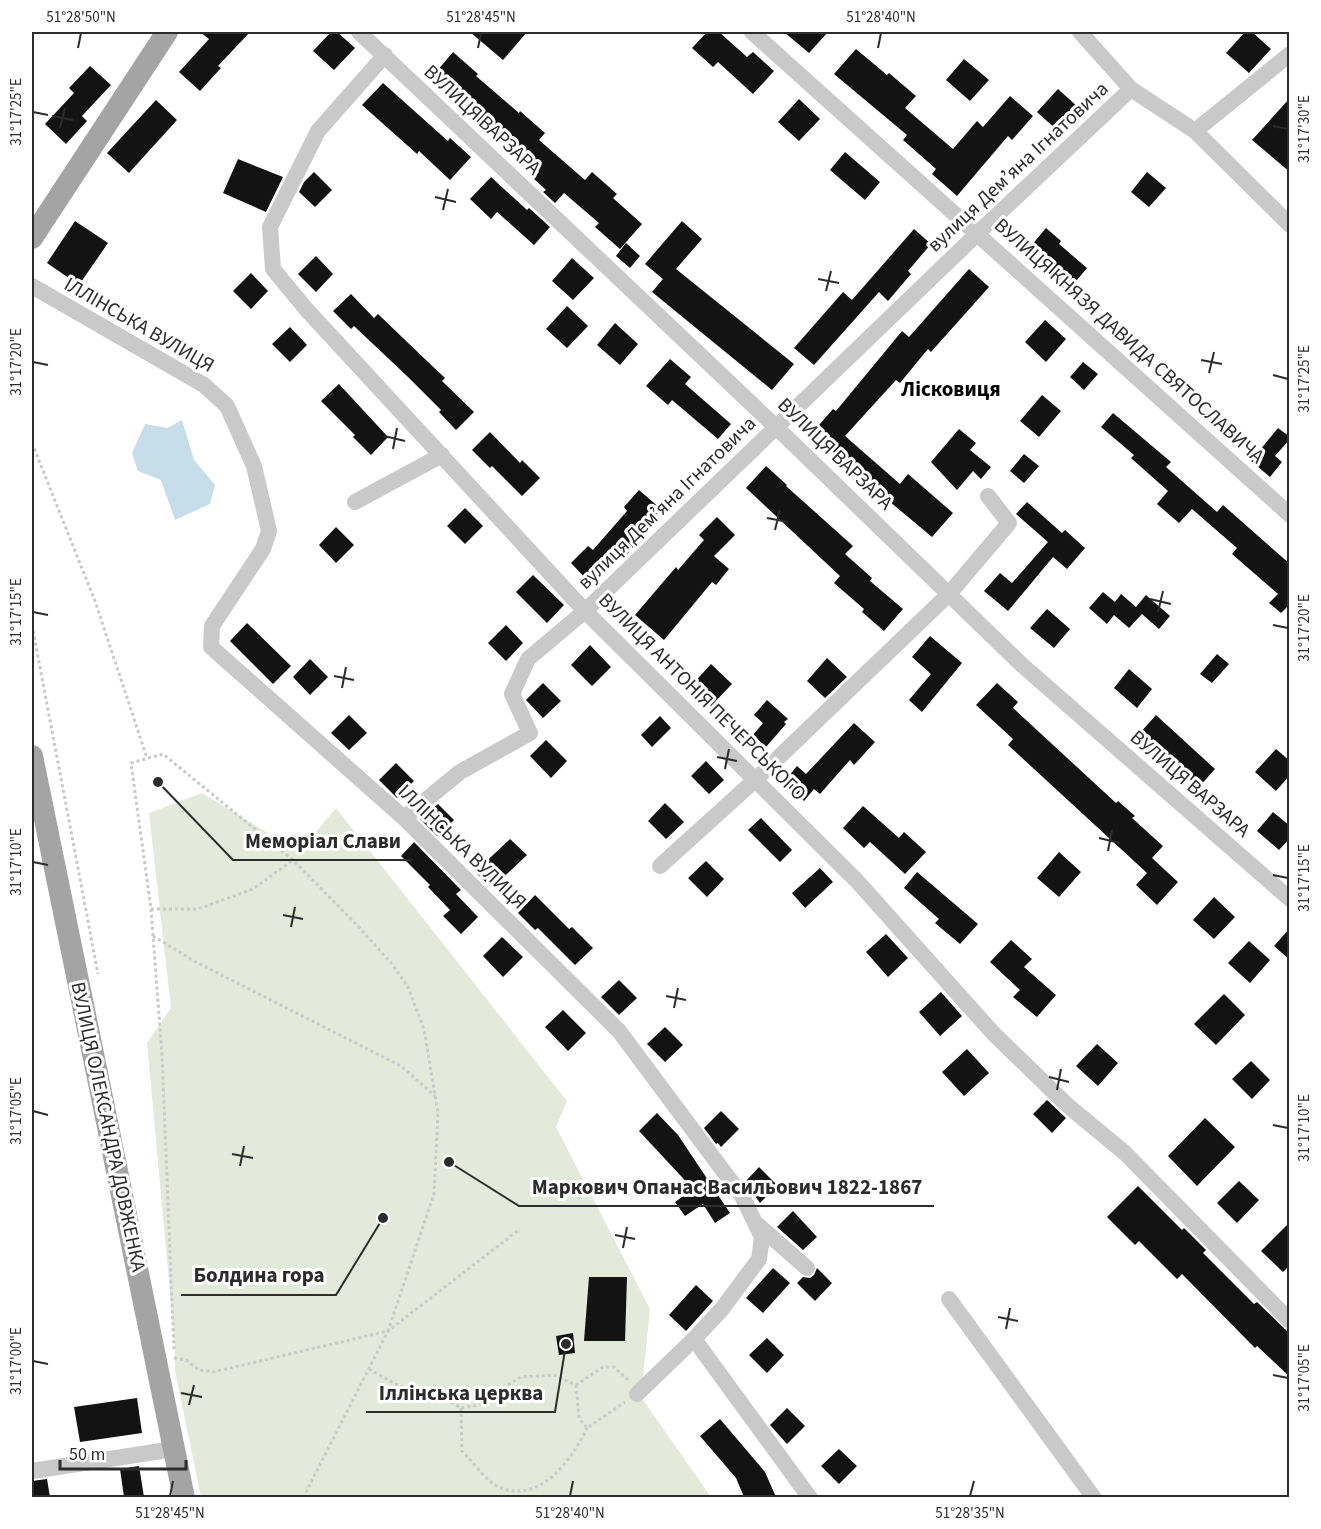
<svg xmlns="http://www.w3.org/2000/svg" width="1321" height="1529" font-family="'Source Sans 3',sans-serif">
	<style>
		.green { fill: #e3ead9 }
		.water { fill: #c5deea }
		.building { fill: #131313 }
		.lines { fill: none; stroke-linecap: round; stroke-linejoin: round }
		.path { stroke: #c9c9c9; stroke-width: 3; stroke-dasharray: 3 3; stroke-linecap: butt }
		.minor { stroke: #c9c9c9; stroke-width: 16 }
		.major { stroke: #a4a4a4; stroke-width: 22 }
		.ticks { fill: none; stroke: #2c2c2c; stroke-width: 2 }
		.labels { text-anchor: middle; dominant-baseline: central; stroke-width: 6; stroke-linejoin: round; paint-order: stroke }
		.street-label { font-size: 20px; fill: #2c2c2c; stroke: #fff }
		.neighbourhood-label { font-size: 21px; font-weight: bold; fill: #000; stroke: #fff }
		.leader { fill: none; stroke: #2c2c2c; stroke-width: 2 }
		.callout-dot { fill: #2c2c2c; stroke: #fff; stroke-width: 2 }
		.callout-label { font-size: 21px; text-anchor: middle; font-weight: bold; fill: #2c2c2c; stroke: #fff; stroke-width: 6; stroke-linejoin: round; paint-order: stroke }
		.neatline { fill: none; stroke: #2c2c2c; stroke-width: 2 }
		.ticks-label { font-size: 15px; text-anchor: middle; fill: #2c2c2c }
	</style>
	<rect width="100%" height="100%" fill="#fff"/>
	<!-- green -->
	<path class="green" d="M202,793L299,852L336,808L567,1101L556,1127L650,1309L641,1397L711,1497H201L175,1371V1347L147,1043L171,1008L149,813Z"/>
	<!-- water -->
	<path class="water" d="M182,420L194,460L215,485L210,504L175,520L161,480L138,471L132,453L145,424L167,428Z"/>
	<!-- building -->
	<path class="building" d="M200,32H250L218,66L221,68L200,91L179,72L209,39Z
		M331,32H337L355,48L334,70L313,51Z
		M470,32H527L503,60Z
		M707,32H719L747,57L753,52L774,71L753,94L718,62L713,67L692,48Z
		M784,32H828L809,53Z
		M1245,32H1252L1271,49L1249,73L1226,53Z
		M856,49L887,75L889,73L916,96L905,108L953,149L977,121L983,127L1010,96L1033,116L1012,140L1008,136L957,196L932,174L936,169L903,140L907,135L834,74Z
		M453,52L478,74L476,76L519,113L520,111L545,133L539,140L585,180L592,172L617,194L613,198L642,224L620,249L595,227L599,223L564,193L555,203L543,192L546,190L533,178L539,172L493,132L491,134L466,112L468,110L431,78Z
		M964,59L989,80L970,101L946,80Z
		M90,66L111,85L82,116L87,121L66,144L45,124L74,93L69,88Z
		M383,83L448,141L450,138L471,157L450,180L419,151L417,154L362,105Z
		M1058,89L1079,108L1058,131L1037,112Z
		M1290,98V172L1252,140Z
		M799,99L820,119L799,141L778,122Z
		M156,100L177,120L129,173L107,153Z
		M845,152L880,182L865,200L830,170Z
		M238,159L283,177L266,212L223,193Z
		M314,172L332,190L315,207L299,192L304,182Z
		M1147,172L1166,188L1149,207L1131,192Z
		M491,177L527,210L529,208L550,227L534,245L497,212L491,219L470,199Z
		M75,221L108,243L79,285L47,263Z
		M682,221L702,239L676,269L794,364L772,390L652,292L663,279L645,264Z
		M1046,228L1061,241L1059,244L1087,268L1067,292L1049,277L1051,275L1025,253Z
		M914,229L931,244L908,271L911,274L888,301L879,292L814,365L794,348L843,292L852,300Z
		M626,243L640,256L630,268L616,256Z
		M316,256L333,274L316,292L298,274Z
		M572,258L594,278L573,300L552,281Z
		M969,269L989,287L931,352L928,349L900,383L896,380L845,436L900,484L908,474L953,513L932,537L871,486L869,488L846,468L848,465L812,433L833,409L836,411L902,331L909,337Z
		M251,273L268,291L251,309L233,291Z
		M351,294L374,318L378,314L427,361L445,378L442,381L474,412L456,430L439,412L441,410L408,377L354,326L351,329L333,311Z
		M567,306L588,326L567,348L546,329Z
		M1045,320L1066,339L1046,362L1025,342Z
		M615,323L638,344L620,365L597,345Z
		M290,327L307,345L290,362L272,344Z
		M670,359L691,377L685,384L731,424L718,439L672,400L668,405L646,386Z
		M1083,362L1098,374L1084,390L1070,377Z
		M339,384L388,437L371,455L353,437L355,435L321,401Z
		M1042,395L1061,411L1039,437L1020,421Z
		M1113,413L1171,462L1166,467L1217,512L1223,505L1290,564V604L1281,613L1269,603L1278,594L1232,554L1237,548L1192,509L1179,523L1157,504L1168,491L1131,458L1134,455L1101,427Z
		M1278,428L1290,437V439L1275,456L1282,462L1270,477L1251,461Z
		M959,429L976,443L970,450L991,467L981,479L973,471L957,490L931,462Z
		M490,432L520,463L522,460L540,478L522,496L492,466L490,468L472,450Z
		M1024,454L1039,466L1024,483L1010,471Z
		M766,466L787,485L786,486L853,546L845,554L872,578L870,581L903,609L884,631L862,612L864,609L834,583L840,576L746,488Z
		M639,490L661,509L642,531L645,533L622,560L615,554L588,581L571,563L588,546L593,550L627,511L624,507Z
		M1027,502L1062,533L1065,530L1085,548L1067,569L1053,557L1008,611L984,591L1000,573L1012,583L1048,542L1016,514Z
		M465,508L483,526L465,544L447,526Z
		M717,517L735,535L714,556L729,569L716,585L712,582L664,640L635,615L676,567L678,570L704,540L699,535Z
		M336,527L354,545L336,563L319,545Z
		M533,575L564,605L547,623L516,592Z
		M1103,592L1115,602L1121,594L1136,607L1146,595L1170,616L1159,629L1142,614L1129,628L1114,615L1107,624L1089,608Z
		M1047,609L1070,629L1054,648L1030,628Z
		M247,623L291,666L273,684L230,641Z
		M506,625L523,643L506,661L488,643Z
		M930,636L962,663L922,712L909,700L931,674L912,657Z
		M590,645L611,667L592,686L571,665Z
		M1217,654L1229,664L1212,683L1200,674Z
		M827,658L847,677L825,698L807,681Z
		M310,659L328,677L310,695L293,677Z
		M711,664L732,684L711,706L690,687Z
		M1129,669L1152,689L1137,708L1114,688Z
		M543,683L561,701L543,718L526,700Z
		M997,683L1018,702L1013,708L1116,803L1118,801L1135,816L1132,818L1163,846L1152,858L1178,882L1157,905L1136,885L1147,873L1008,745L1013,739L976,705Z
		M767,700L788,719L784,722L786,724L766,747L753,735L763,723L754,715Z
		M349,715L367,733L349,750L331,733Z
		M1156,715L1215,769L1199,787L1176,767L1178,765L1140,733Z
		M660,716L671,728L652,747L641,735Z
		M854,723L875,742L854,765L850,760L820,794L814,789L804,801L783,783L797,766L806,774Z
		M546,740L567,761L551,778L530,756Z
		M1276,749L1290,761V775L1276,791L1255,772Z
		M706,761L724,780L709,794L691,776Z
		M396,763L414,781L397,798L379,780Z
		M665,803L684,822L666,839L648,821Z
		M438,804L454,820L437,836L420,819Z
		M863,806L899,838L904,832L926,852L905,874L870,842L864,848L843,828Z
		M1273,812L1290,826V838L1279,850L1257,831Z
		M761,818L792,850L780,862L748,830Z
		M510,839L527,855L492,888L475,872Z
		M414,842L461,890L456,894L478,917L461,934L443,916L450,910L428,887L430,885L401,856Z
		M1059,852L1081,872L1059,897L1037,878Z
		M706,861L724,879L707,897L688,878Z
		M820,868L833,882L805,908L792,893Z
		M917,872L978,924L960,944L935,923L939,919L904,888Z
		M535,895L569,929L572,927L593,948L575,965L538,928L535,930L518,913Z
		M1214,897L1235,917L1214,939L1193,920Z
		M1290,928V960L1274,946Z
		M886,934L908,958L888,977L866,952Z
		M502,937L523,957L503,977L483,956Z
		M1011,940L1032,959L1024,967L1056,995L1037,1017L1013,997L1020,990L990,962Z
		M1249,941L1270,960L1250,983L1228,963Z
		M619,980L637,998L619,1015L601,997Z
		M941,992L962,1016L940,1036L919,1012Z
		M1224,994L1245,1015L1216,1045L1194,1024Z
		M563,1010L586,1033L568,1051L545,1027Z
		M665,1027L683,1045L665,1062L647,1044Z
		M1097,1044L1118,1063L1098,1086L1076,1066Z
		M967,1049L989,1073L964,1096L942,1072Z
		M1251,1061L1270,1080L1252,1099L1232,1079Z
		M1047,1100L1066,1118L1052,1133L1033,1114Z
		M721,1111L739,1129L721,1147L718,1143L716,1144L704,1128Z
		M657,1113L678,1135L730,1213L715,1223L703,1204L685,1216L675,1202L693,1189L639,1131Z
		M1205,1118L1235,1147L1197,1186L1168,1156Z
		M759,1167L777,1185L760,1203L745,1182Z
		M1239,1181L1259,1200L1237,1223L1217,1203Z
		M1138,1186L1182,1230L1184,1228L1206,1250L1203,1253L1254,1304L1257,1302L1290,1334V1377L1257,1346L1255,1348L1182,1274L1177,1279L1139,1241L1135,1245L1107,1217Z
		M793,1211L817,1237L803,1250L777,1227Z
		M1290,1222V1265L1283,1272L1261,1251Z
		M773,1268L790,1283L763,1313L746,1298Z
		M817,1268L832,1283L815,1301L797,1283L803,1277L810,1278L814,1275Z
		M589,1277H627L625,1341H584Z
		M696,1285L713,1301L686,1331L669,1315Z
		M573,1333L575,1353L559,1355L556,1336Z
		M767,1338L784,1355L767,1373L749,1355Z
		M137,1398L142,1433L80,1442L74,1407Z
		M787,1408L805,1426L787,1444L770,1425Z
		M720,1419L765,1472L776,1497H744L736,1478L700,1436Z
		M839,1449L857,1466L839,1484L821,1466Z
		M139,1466L144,1497H124L120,1469Z
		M47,1479L50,1497H32V1481Z"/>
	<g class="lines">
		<!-- path -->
		<path class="path" d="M32,443L95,601L147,758
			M32,625L98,974
			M151,909H198L253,889L293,860
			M153,936L194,961L401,1066L435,1096
			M174,1358L186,1360L199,1370L213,1372L388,1331L434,1194L438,1113L424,1029L408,987L392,964L356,924L293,860L163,754L131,763L151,909L162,1055L174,1351
			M369,1369L399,1386L433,1391L461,1408L485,1404L501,1389L521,1377L554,1375L576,1385L603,1367H614L628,1380
			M576,1385L579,1418L587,1428L625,1402
			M461,1408L462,1451C471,1460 488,1483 499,1487C539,1505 572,1460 587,1428
			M303,1498L388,1331L520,1229"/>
		<!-- minor -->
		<path class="minor" d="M359,32L776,427L1022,665L1290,899
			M752,32L1290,515
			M1080,32L1131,89L1195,131L1290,225
			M385,55L318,131L270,227L273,269L306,309L585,611L857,881L993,1033L1067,1105L1125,1153L1290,1321
			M1195,131L1290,54
			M32,286L204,385L227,406L254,466L269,531L263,549L212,626L211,647L404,818L619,1031L742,1196L762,1237L759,1259L722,1309L694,1339L810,1498
			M355,502L442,455
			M404,818L460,772L530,733L512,694L528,659L585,611L978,233L1131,89
			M660,866L755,780L949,594L1009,523L988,496
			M758,1225L807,1268
			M949,1299L1094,1498
			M637,1394L694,1339
			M32,1471L174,1449"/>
		<!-- major -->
		<path class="major" d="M32,238L167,32
			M32,756L184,1498"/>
	</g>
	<!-- ticks -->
	<path class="ticks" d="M78,48L81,33M478,48L481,33M878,48L881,33M33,112L48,115M52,116L73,120M1273,126L1288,129M60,128L65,108M435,197L456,202M443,210L448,189M818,279L839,283M826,291L831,271M1201,360L1222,364M33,362L48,365M1209,373L1214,352M1273,375L1288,379M384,436L405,441M393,449L397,428M767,518L788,522M775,530L780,510M1150,599L1171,604M33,612L48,615M1158,612L1163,591M1273,625L1288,628M334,676L354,680M342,688L346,667M717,757L737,761M725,769L729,749M1099,838L1120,843M1108,851L1112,830M33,862L48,865M1273,875L1288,878M283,915L303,919M291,927L295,907M666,996L686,1000M674,1008L678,988M1049,1077L1069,1082M1057,1090L1061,1069M33,1111L48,1115M1273,1125L1288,1128M232,1154L253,1158M240,1166L244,1146M615,1235L635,1239M623,1248L627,1227M998,1317L1018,1321M1006,1329L1010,1308M33,1361L48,1364M1273,1375L1288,1378M181,1393L202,1397M189,1405L194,1385M170,1496L173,1481M570,1496L573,1481M970,1496L974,1481"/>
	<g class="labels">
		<!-- street labels -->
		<g class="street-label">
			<text transform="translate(482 120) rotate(43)">ВУЛИЦЯ ВАРЗАРА</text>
			<text transform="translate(1018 167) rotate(-43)">вулиця Демʼяна Ігнатовича</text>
			<text transform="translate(139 325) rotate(30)">ІЛЛІНСЬКА ВУЛИЦЯ</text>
			<text transform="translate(1129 341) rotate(42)">ВУЛИЦЯ КНЯЗЯ ДАВИДА СВЯТОСЛАВИЧА</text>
			<text transform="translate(835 454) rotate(44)">ВУЛИЦЯ ВАРЗАРА</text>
			<text transform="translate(667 503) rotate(-44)">вулиця Демʼяна Ігнатовича</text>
			<text transform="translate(702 697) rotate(45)">ВУЛИЦЯ АНТОНІЯ ПЕЧЕРСЬКОГО</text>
			<text transform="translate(1190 784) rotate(41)">ВУЛИЦЯ ВАРЗАРА</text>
			<text transform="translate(462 847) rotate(44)">ІЛЛІНСЬКА ВУЛИЦЯ</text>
			<text transform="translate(108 1127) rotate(78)">ВУЛИЦЯ ОЛЕКСАНДРА ДОВЖЕНКА</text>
		</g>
		<!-- neighbourhood labels -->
		<g class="neighbourhood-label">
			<text x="951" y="389">Лісковиця</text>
		</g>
	</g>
	<!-- callouts -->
	<path class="leader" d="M158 782L233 860H413M449 1162L519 1206H934M383 1218L336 1295H181M566 1344L555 1412H366"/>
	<g class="callout-dot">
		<circle cx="158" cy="782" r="6"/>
		<circle cx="449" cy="1162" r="6"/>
		<circle cx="383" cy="1218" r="6"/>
		<circle cx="566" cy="1344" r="6"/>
	</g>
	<g class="callout-label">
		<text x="323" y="848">Меморіал Слави</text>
		<text x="727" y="1194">Маркович Опанас Васильович 1822-1867</text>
		<text x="259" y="1282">Болдина гора</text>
		<text x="461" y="1400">Іллінська церква</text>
	</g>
	<!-- border -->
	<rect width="1321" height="1529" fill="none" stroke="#ffffff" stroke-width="66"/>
	<!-- scale -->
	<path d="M60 1460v9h126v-9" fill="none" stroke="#2c2c2c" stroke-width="3"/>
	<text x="69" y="1460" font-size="18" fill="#2c2c2c" stroke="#ffffff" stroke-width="4.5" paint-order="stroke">50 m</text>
	<rect x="33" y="33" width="1255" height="1463" class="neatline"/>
	<g class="ticks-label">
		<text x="81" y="22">51°28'50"N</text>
		<text x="481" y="22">51°28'45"N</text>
		<text x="881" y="22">51°28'40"N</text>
		<text transform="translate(16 112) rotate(-90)" y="5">31°17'25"E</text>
		<text transform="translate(1304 129) rotate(-90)" y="5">31°17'30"E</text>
		<text transform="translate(16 362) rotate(-90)" y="5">31°17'20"E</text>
		<text transform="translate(1304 379) rotate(-90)" y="5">31°17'25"E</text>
		<text transform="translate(16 612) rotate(-90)" y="5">31°17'15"E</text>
		<text transform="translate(1304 628) rotate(-90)" y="5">31°17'20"E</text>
		<text transform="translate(16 862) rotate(-90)" y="5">31°17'10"E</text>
		<text transform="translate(1304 878) rotate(-90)" y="5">31°17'15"E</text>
		<text transform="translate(16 1111) rotate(-90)" y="5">31°17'05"E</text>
		<text transform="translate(1304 1128) rotate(-90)" y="5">31°17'10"E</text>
		<text transform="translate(16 1361) rotate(-90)" y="5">31°17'00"E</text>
		<text transform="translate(1304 1378) rotate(-90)" y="5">31°17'05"E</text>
		<text x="170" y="1518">51°28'45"N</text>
		<text x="570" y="1518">51°28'40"N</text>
		<text x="970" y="1518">51°28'35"N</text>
	</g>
</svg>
